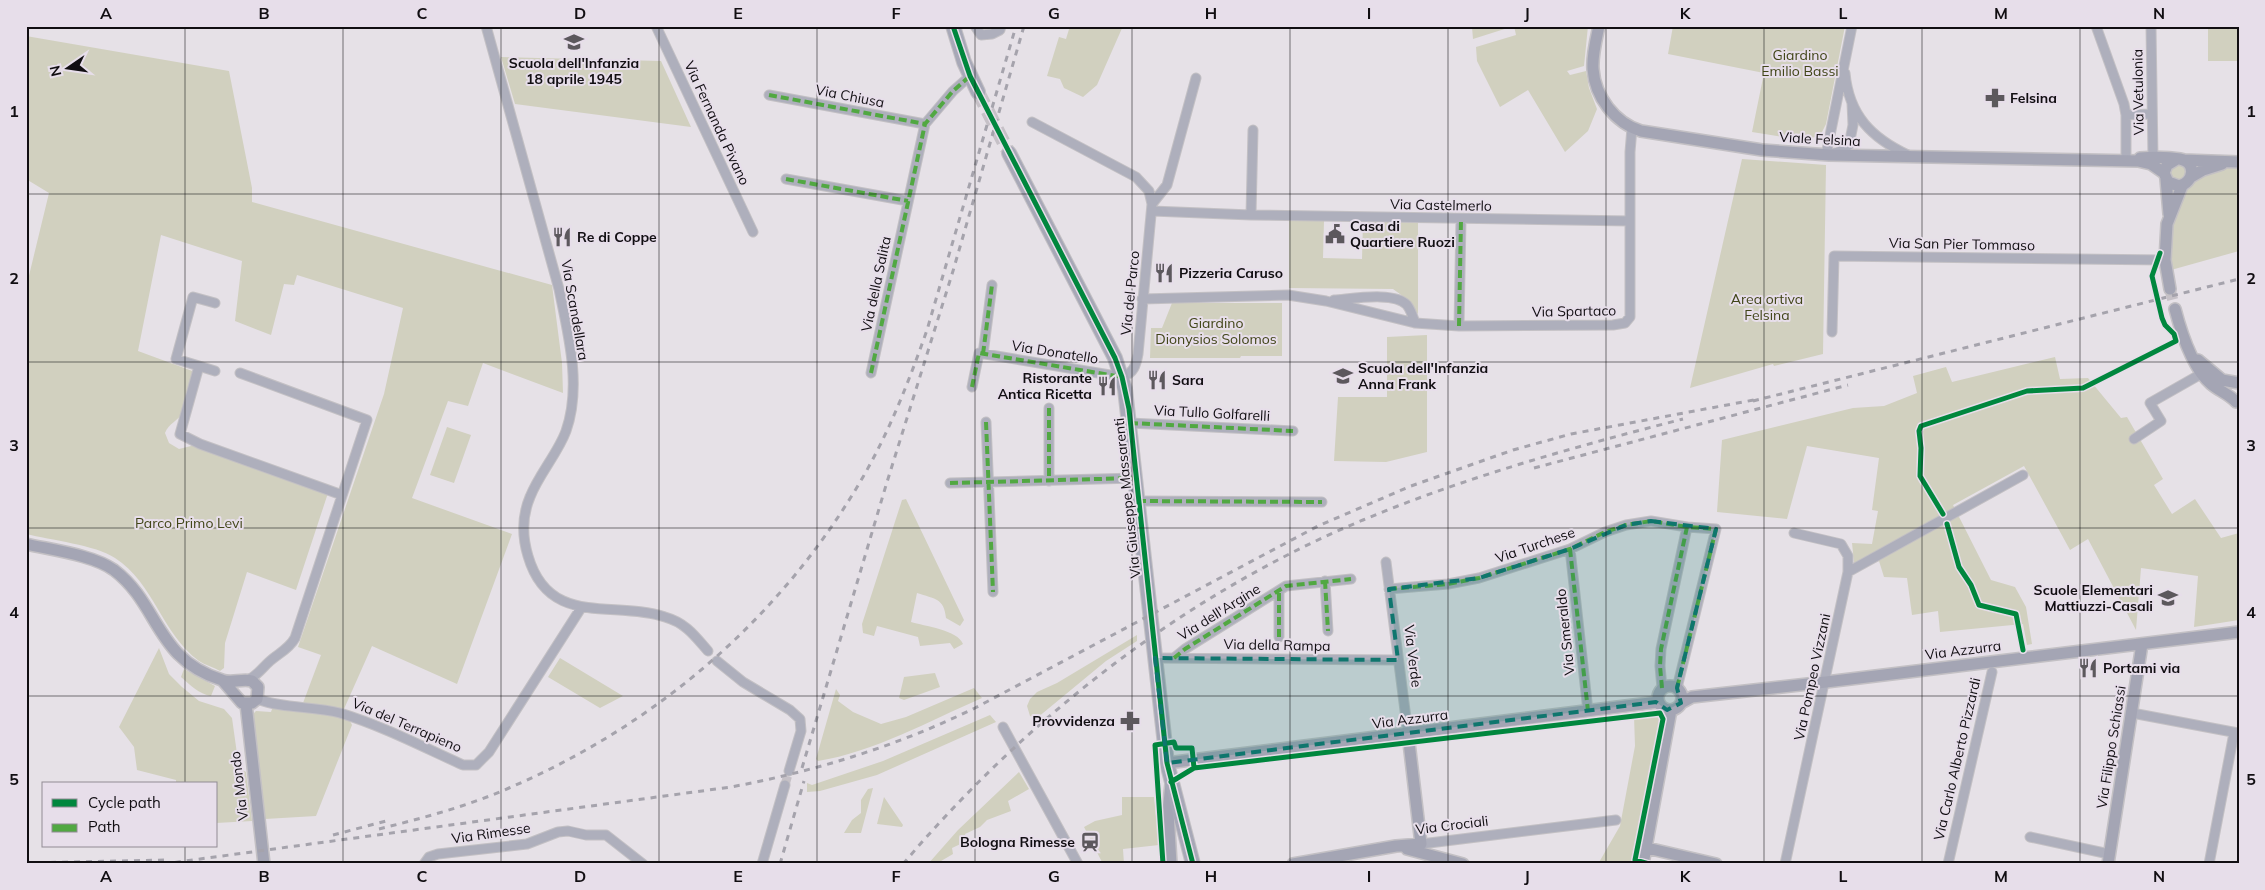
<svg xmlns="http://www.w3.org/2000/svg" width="2265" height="890" font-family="Mulish,sans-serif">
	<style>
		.green { fill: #d1d0bf }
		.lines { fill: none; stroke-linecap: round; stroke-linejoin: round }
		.street-tunnel { stroke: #c6c1c7; stroke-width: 9; stroke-dasharray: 9 4.5; stroke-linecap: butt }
		.secondary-tunnel { stroke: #c6c1c7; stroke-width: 11; stroke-dasharray: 11 5.5; stroke-linecap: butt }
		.primary-tunnel { stroke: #c6c1c7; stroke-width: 14; stroke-dasharray: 14 7; stroke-linecap: butt }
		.street-casing { stroke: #c3c0c4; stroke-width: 11 }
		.secondary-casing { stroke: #c3c0c4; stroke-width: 14 }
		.primary-casing { stroke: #c3c0c4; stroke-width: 16 }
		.street { stroke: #aeafbc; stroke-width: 9 }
		.secondary { stroke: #a4a5b4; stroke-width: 11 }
		.primary { stroke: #a7a8b7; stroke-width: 14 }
		.rail { stroke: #a5a3ac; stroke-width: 3; stroke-dasharray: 6 6; stroke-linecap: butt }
		.quiet { stroke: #51a842; stroke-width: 4; stroke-dasharray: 8 4; stroke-linecap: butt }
		.cycleway-casing { stroke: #e7deea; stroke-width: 8 }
		.cycleway { stroke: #00873e; stroke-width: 5 }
		.marked { fill: #0f766e; fill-opacity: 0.2; stroke: #0f766e; stroke-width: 4; stroke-dasharray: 10 6; stroke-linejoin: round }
		.grid { fill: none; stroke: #110e12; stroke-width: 1; stroke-opacity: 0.55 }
		.labels { text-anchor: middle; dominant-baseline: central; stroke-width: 4; stroke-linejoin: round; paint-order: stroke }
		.park-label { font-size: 14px; fill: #414518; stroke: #e7deea }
		.poi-label { font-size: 14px; font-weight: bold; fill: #110e12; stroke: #e7deea; text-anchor: start }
		.street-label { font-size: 14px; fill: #110e12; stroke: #e7deea }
		.neatline { fill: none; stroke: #110e12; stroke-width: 2 }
		.grid-label { font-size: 16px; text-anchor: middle; font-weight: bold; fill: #110e12 }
	</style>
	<rect width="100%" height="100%" fill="#e6e1e7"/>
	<!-- green -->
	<path class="green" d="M1070,26H1123L1097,85L1083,97L1064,88L1060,79L1047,76L1059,37L1066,39Z
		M1588,26L1584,66L1567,71L1570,75L1586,71L1589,88L1597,109L1588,131L1565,152L1528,90L1500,107L1477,61L1476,47L1516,35L1514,26L1473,39L1472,27V26Z
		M1673,26H1845L1826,124L1820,136L1802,140L1752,132L1764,73L1668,54Z
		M2208,26H2239V61H2208Z
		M26,36L229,71L252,188V202L552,285L562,363L563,393L483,363L468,406L448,401L412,498L512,534L457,684L372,646L344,709L352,725L316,816L265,819L253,714L256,711L271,712L275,700L303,703L321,655L298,647L384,394L403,308L297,275L294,285L284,284L271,335L235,321L242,261L161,235L138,351L195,372C192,384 190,401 183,412C178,421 169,423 165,433L169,443L179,449L195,445L328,493L296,590L247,572L225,643L224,668L220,671C213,667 205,665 199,661C162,634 154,583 115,558C96,545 50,540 26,534V288L49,193L26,179Z
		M501,57L661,61L691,127L515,104Z
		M2160,157H2239V251L2171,270Z
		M1742,159L1826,165L1823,354L1774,366L1773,364L1690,388Z
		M1289,221H1324L1323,258L1362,259L1363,222H1418V314L1408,300L1393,289L1289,288Z
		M1172,303H1282V356H1241L1240,358H1150L1151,328H1162Z
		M1427,335V452L1386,462L1334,461L1338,397H1387V337Z
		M2055,357L2060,379L2088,378L2121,418L2127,417L2163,479L2154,485L2172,514L2195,499L2221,538L2239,533V620L2194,627L2198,576L2141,568L2136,630L2088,539L2070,550L2024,466L1953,505L1991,580L2015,587L2026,607L2032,644L2027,645L2023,624L1940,632L1938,611L1912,615L1907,578L1884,577L1879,561L1855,572L1852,543L1872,544L1878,511L1872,510L1879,458L1807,446L1787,519L1717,512L1722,440L1853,408L1884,406L1917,393L1913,376L1946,367L1952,382Z
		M447,427L471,435L454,483L430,475Z
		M906,499L964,620L960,626L946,618C944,598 935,599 917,593L911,622C924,626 958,630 963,644L954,649L950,643L920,646L918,637L877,626L874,636L863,633L862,624L902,500Z
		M1137,635V641L1106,661L1037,718L1030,716L1027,706L1030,699L1037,692L1057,683Z
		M159,648L169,674L182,687L199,701L224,709L232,718L239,768L246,772L252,821L216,823V784H176V780L137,770L134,747L119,727Z
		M560,658L623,696L600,708L548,677Z
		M184,669L215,686L211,696C199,694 190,685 181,677Z
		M935,673L940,687L904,700L899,698L904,677Z
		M974,688L982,698C929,721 874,752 818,761L816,759L836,689L840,695L838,701L853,712L881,724L906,717Z
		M1663,714L1633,864H1598L1620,826L1635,746L1634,716Z
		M990,715L996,722L877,775L820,791L807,792V783L812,785L883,761Z
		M1019,772L1029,789L1008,801L1011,811L987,820L980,827L965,834L967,841L952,848L953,854L936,864H928L958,830Z
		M873,788L861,833H844L852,820L861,813V800L868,789Z
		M884,797L903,825L902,827L877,824Z
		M1122,797H1154L1159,845L1123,849L1124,864H1103L1084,827L1095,821L1122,815Z"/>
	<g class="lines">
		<!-- street-tunnel -->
		<path class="street-tunnel" d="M785,785L789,771"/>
		<!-- secondary-tunnel -->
		<path class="secondary-tunnel" d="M2170,289L2175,309"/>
		<!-- primary-tunnel -->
		<path class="primary-tunnel" d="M978,92L1009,153"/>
		<defs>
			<path id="street" d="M486,26L559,289C568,333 582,386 566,431C558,453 539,474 530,497C522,516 522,536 528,556C549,628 613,600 665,617C686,623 695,636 708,651
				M656,26L753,232
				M975,26L981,35L992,34L1000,30L1001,26
				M2096,26L2124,104L2126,115
				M2151,26L2153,158
				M1845,73C1849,116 1872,138 1908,155
				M769,95L925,124
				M1852,103L1853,125L1849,145L1839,152L1826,155L1852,26
				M1032,122L1136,177L1149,191L1152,204
				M2126,161V115L2151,114
				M786,179L908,201
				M1152,211L1251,215L1630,221
				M1251,215L1253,130
				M1142,299L1288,295L1326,301L1415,323L1459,326L1613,325L1625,323L1630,317V152L1632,128
				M1334,300C1351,299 1395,291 1407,305C1411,310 1413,317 1415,323
				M215,303L193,297L176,359L199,366L180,434L200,444L342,495
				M1459,326L1461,219
				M1832,332L1834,256L2165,260
				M983,354L992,285
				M199,366L215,371
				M240,373L367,420L295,638C289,649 279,653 270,661C262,668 258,675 248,680
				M871,373L925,124L953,91L970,76
				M972,387L979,353L1122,377C1134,373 1136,365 1138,354L1152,204L1167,185L1196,78
				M1049,408V481
				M986,422L993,592
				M1130,423L1293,431
				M2134,439L2161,421L2150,403L2201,374
				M950,483L1135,478
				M1138,501L1322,502
				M1570,549L1588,711
				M1386,562L1408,734
				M1848,572L2023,475
				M1325,581L1328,631
				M1389,589L1448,584L1479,578L1570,549L1605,532L1626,525L1651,521L1687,527
				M1279,637V591
				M1155,658L1398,660
				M1174,658L1185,649L1286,586L1351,579
				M717,661L743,682L790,710L800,719L801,731L789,771
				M1662,688L1660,666L1661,649L1687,527L1716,529L1677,688
				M257,699C284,709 313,706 340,713C383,726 423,747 463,765H476L489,752L581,608
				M2132,713L2238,733
				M1003,727L1078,864
				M2030,837L2109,854
				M1421,844L1616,820
				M424,864L429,857L438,854L527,844L558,832L568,831L586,835H606L643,864
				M762,864L785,785
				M1785,864L1848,572V556L1841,544L1794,533
				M1948,864L1992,672
				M2209,864L2234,733"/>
			<path id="secondary" d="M1599,26C1596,40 1592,55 1593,69C1595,97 1615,123 1641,131L1762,150L1829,155L2138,161L2151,164L2164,173
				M2140,158C2153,157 2168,157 2180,159C2197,162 2194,183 2179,186L2168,182L2164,173L2167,165L2177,159
				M2183,160L2239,162
				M2191,177L2203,170L2222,164
				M2166,179L2169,214
				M2170,289L2165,260L2167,224L2182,186
				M2175,309C2181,332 2193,368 2211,384C2219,391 2229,394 2236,402
				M2198,360L2222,380L2239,383
				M26,544C52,550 93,555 114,570C160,605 155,659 222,680C232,684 242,678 252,681L258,687L257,699L252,703H242L223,681
				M1658 698a12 12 0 1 1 24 0a12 12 0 1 1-24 0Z
				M1681,703L1692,697L1826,682L2239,632
				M246,704L264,864
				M1167,763L1658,702
				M1171,784L1168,812L1171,864
				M1647,848L1716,864
				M1407,849L1463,864
				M1293,864L1396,846L1421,844L1408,734
				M1643,864L1671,710
				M2108,864L2142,644"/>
			<path id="primary" d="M953,26L964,62L978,92
				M1009,153L1115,358L1125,389L1167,763L1193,864"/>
		</defs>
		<!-- street casing -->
		<use href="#street" class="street-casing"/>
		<!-- secondary casing -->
		<use href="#secondary" class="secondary-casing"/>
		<!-- primary casing -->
		<use href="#primary" class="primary-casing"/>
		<!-- street -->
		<use href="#street" class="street"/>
		<!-- secondary -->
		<use href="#secondary" class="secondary"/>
		<!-- primary -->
		<use href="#primary" class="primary"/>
		<!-- rail -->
		<path class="rail" d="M1753,401L2239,279
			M1534,468L1848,385
			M802,768L887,482L953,271L1024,26
			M379,829C423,818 468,806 509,788C658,724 782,617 863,477C890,430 909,381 927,330L1016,26
			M333,835L386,821
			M26,863L169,860
			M163,864L731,787C816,771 897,746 975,708L1318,526L1411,486L1513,450L1571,434L1759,399
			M780,864L804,781
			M903,864C1027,718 1185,594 1363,520C1466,477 1574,447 1683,419"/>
		<!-- quiet -->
		<path class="quiet" d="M769,95L925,124
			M786,179L908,201
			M1459,326L1461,219
			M983,354L992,285
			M871,373L925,124L953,91L970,76
			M972,387L979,353L1122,377
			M1049,408V481
			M986,422L993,592
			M1130,423L1293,431
			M950,483L1135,478
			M1138,501L1322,502
			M1570,549L1588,711
			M1325,581L1328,631
			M1389,589L1448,584L1479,578L1570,549L1605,532L1626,525L1651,521L1687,527
			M1279,637V591
			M1174,658L1185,649L1286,586L1351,579
			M1662,688L1660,666L1661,649L1687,527L1716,529L1677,688"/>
		<defs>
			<path id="cycleway" d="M953,26L970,76L1115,358L1122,377L1129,409L1167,763L1193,864
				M1943,514L1920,476L1921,448L1919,431L1921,426L2027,391L2083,388L2176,341L2174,334L2165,325L2162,318L2152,276L2160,253
				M1947,524L1959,567L1971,585L1979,605L2016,614L2023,650
				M1171,782L1194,768L1660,713L1663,719L1635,860L1649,864
				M1163,864L1155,745L1174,742L1176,748H1192L1194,768"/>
		</defs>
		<!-- cycleway casing -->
		<use href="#cycleway" class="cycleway-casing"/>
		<!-- cycleway -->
		<use href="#cycleway" class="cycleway"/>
	</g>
	<!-- marked area -->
	<path class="marked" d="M1651,521L1716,529L1677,688L1681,703L1667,710L1656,702L1167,763L1155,658L1398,660L1389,589L1479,578L1570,549L1626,525Z"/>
	<!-- grid -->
	<path class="grid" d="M185,26V784M343,26V864M501,26V864M659,26V864M817,26V864M975,26V864M1132,26V864M1290,26V864M1448,26V864M1606,26V864M1764,26V864M1922,26V864M2080,26V864M26,194H2239M26,362H2239M26,528H2239M26,696H2239M185,846V864"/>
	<!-- icons -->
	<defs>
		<symbol id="school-bare" viewBox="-9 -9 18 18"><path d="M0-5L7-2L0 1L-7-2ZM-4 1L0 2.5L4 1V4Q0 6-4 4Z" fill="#5c585d" stroke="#e7deea" stroke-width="2.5" paint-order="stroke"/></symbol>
		<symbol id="pharmacy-bare" viewBox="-9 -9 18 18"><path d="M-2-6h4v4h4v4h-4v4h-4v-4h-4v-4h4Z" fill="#5c585d" stroke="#e7deea" stroke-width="2.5" paint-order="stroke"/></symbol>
		<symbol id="civic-bare" viewBox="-9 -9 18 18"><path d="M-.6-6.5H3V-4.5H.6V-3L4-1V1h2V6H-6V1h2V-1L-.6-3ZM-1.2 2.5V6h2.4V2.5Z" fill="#5c585d" stroke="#e7deea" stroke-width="2.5" paint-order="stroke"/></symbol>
		<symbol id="restaurant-bare" viewBox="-9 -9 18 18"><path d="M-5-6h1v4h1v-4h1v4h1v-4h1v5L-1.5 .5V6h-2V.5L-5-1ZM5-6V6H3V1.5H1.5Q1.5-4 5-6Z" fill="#5c585d" stroke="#e7deea" stroke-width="2.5" paint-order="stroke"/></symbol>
		<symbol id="station-bare" viewBox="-9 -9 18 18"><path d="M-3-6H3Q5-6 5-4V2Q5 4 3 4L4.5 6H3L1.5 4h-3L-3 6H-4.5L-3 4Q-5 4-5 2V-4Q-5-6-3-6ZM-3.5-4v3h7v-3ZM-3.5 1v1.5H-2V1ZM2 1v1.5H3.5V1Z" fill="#5c585d" stroke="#e7deea" stroke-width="2.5" paint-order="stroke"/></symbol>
	</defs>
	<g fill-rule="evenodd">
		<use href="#school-bare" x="560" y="28" width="28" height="28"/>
		<use href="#pharmacy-bare" x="1981" y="84" width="28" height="28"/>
		<use href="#civic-bare" x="1321" y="220" width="28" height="28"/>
		<use href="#restaurant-bare" x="548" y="223" width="28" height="28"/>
		<use href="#restaurant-bare" x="1150" y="259" width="28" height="28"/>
		<use href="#school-bare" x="1329" y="362" width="28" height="28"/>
		<use href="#restaurant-bare" x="1143" y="366" width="28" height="28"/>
		<use href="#restaurant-bare" x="1093" y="372" width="28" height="28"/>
		<use href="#school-bare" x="2154" y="584" width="28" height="28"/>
		<use href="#restaurant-bare" x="2074" y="654" width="28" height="28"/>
		<use href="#pharmacy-bare" x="1116" y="707" width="28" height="28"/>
		<use href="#station-bare" x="1076" y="828" width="28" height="28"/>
	</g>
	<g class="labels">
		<!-- park labels -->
		<g class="park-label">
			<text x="1800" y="55">Giardino<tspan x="1800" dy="16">Emilio Bassi</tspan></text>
			<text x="1767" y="299">Area ortiva<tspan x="1767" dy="16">Felsina</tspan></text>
			<text x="1216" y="323">Giardino<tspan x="1216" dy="16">Dionysios Solomos</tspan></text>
			<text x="189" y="523">Parco Primo Levi</text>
		</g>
		<!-- poi labels -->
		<g class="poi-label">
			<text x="574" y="63" text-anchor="middle">Scuola dell'Infanzia<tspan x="574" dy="16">18 aprile 1945</tspan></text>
			<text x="2010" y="98">Felsina</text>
			<text x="1350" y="226">Casa di<tspan x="1350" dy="16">Quartiere Ruozi</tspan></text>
			<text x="577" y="237">Re di Coppe</text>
			<text x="1179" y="273">Pizzeria Caruso</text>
			<text x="1358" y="368">Scuola dell'Infanzia<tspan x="1358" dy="16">Anna Frank</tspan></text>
			<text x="1092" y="378" text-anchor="end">Ristorante<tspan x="1092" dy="16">Antica Ricetta</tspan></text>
			<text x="1172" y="380">Sara</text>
			<text x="2153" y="590" text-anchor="end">Scuole Elementari<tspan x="2153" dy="16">Mattiuzzi-Casali</tspan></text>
			<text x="2103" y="668">Portami via</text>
			<text x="1115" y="721" text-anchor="end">Provvidenza</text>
			<text x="1075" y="842" text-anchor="end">Bologna Rimesse</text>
		</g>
		<!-- street labels -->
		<g class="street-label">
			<text transform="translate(2138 92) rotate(-91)">Via Vetulonia</text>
			<text transform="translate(850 96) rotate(11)">Via Chiusa</text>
			<text transform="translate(717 123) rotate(65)">Via Fernanda Pivano</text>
			<text transform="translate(1820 139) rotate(3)">Viale Felsina</text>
			<text transform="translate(1441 205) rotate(1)">Via Castelmerlo</text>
			<text transform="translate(1962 244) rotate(1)">Via San Pier Tommaso</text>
			<text transform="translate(876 284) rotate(-78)">Via della Salita</text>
			<text transform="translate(1130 293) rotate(-84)">Via del Parco</text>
			<text transform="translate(575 310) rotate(80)">Via Scandellara</text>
			<text transform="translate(1574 311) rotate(-1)">Via Spartaco</text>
			<text transform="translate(1055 352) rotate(9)">Via Donatello</text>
			<text transform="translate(1212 413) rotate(3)">Via Tullo Golfarelli</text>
			<text transform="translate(1127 498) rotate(-96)">Via Giuseppe Massarenti</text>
			<text transform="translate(1535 545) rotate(-19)">Via Turchese</text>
			<text transform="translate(1219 612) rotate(-32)">Via dell'Argine</text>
			<text transform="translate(1565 632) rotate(-96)">Via Smeraldo</text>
			<text transform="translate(1277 645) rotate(1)">Via della Rampa</text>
			<text transform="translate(1963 650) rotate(-7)">Via Azzurra</text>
			<text transform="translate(1413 656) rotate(83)">Via Verde</text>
			<text transform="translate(1812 677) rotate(-78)">Via Pompeo Vizzani</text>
			<text transform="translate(1410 719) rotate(-7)">Via Azzurra</text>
			<text transform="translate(407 725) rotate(23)">Via del Terrapieno</text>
			<text transform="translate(2111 747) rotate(-81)">Via Filippo Schiassi</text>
			<text transform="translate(1957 759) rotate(-77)">Via Carlo Alberto Pizzardi</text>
			<text transform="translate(239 786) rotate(-97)">Via Mondo</text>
			<text transform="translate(1452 825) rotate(-7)">Via Crociali</text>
			<text transform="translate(491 833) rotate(-8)">Via Rimesse</text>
		</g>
	</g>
	<!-- border -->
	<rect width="2265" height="890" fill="none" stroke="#e7deea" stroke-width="55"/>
	<!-- legend -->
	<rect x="42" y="782" width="175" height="65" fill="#e7deea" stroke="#918b94"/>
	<rect x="52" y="799" width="25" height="8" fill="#00873e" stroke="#918b94"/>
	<text x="88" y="808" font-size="15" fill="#110e12">Cycle path</text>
	<rect x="52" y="824" width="25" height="8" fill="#51a842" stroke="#918b94"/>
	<text x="88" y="832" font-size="15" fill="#110e12">Path</text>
	<!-- north arrow -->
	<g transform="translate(68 68) rotate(257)" stroke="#e7deea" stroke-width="4" paint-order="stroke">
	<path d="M0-4L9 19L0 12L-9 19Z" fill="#110e12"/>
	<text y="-8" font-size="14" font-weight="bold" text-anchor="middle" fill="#110e12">N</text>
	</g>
	<rect x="28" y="28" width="2210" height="834" class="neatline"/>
	<g class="grid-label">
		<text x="106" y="19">A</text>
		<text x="264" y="19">B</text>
		<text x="422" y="19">C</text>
		<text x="580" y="19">D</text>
		<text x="738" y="19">E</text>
		<text x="896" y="19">F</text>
		<text x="1054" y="19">G</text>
		<text x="1211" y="19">H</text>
		<text x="1369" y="19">I</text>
		<text x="1527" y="19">J</text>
		<text x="1685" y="19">K</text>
		<text x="1843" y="19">L</text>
		<text x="2001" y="19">M</text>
		<text x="2159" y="19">N</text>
		<text x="14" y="117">1</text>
		<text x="2251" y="117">1</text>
		<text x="14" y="284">2</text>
		<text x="2251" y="284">2</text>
		<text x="14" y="451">3</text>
		<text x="2251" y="451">3</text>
		<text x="14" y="618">4</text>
		<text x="2251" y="618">4</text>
		<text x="14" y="785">5</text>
		<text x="2251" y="785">5</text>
		<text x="106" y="882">A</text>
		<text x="264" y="882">B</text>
		<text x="422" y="882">C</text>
		<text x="580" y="882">D</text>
		<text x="738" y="882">E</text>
		<text x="896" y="882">F</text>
		<text x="1054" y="882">G</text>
		<text x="1211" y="882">H</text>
		<text x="1369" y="882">I</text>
		<text x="1527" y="882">J</text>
		<text x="1685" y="882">K</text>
		<text x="1843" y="882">L</text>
		<text x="2001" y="882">M</text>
		<text x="2159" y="882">N</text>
	</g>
</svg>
